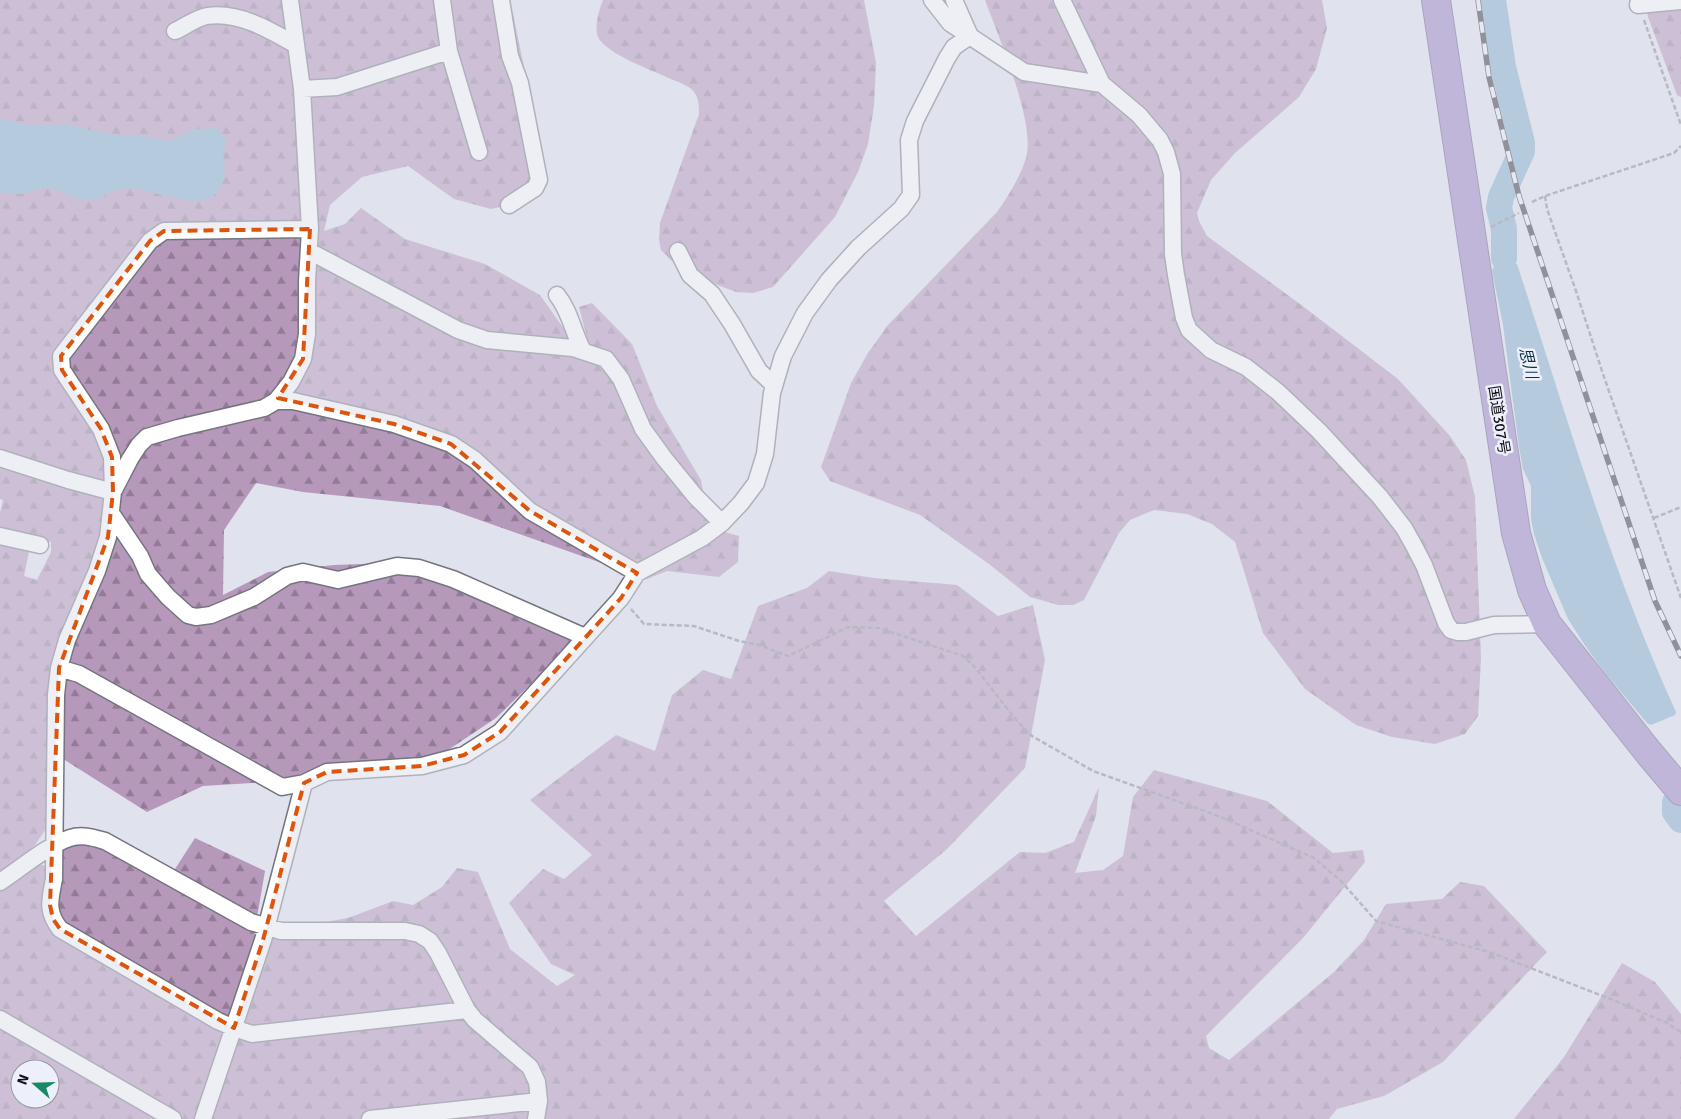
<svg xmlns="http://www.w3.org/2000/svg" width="1681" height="1119" font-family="Signika,'Noto Sans JP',sans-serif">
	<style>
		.forest { fill: url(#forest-firs); fill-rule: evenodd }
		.water { fill: #82aec7 }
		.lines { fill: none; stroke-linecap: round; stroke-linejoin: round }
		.river { stroke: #82aec7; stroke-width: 26 }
		.street-casing { stroke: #74757f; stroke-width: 19 }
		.highway-casing { stroke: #685a84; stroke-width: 30 }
		.path { stroke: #878890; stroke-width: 2.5; stroke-dasharray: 5 2.5; stroke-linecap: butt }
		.street { stroke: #fff; stroke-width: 16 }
		.highway { stroke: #9781c0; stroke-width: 28 }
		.rail-casing { stroke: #303035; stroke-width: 5.5 }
		.rail { stroke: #edeffa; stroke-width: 4; stroke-dasharray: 11; stroke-linecap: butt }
		.marked { fill: none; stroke: #dd550c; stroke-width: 4; stroke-dasharray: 10 6; stroke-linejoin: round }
		.labels { text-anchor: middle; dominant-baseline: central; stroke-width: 5; stroke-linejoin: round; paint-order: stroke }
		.street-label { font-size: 15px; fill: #111115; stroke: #edeffa }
		.water-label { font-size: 16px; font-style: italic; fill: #0b3244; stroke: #edeffa }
	</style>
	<defs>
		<pattern id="forest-firs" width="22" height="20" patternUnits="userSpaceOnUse" patternTransform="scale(1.25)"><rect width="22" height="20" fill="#b698bb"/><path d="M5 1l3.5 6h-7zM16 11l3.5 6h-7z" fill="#937b97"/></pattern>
	</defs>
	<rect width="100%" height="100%" fill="#e0e2ed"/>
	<!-- forest -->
	<path class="forest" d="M0,0H508L512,9L546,173L522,202L491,209L454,199L408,166L362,177L330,205L324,231L345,224L361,208L405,239L485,264L540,295L569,336L587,338L579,307L592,303L632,344L657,406L701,480L710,528L739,536L738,562L719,577L667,571L647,579L440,506L303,492L256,483L224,530L223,595L268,572L334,565L417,562L577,631L565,651L496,718L445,752L385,765L320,766L285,781L203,786L147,812L60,757L48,826L35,845L13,866L38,864L46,866V894L57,849L65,831L88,832L138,869H175L195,838L265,871L254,935L348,918L393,901L413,905L442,887L457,868L478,872L510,949L557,986L575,975L551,964L509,903L543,869L564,879L592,855L530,800L616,735L655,751L672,695L703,670L731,679L758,606L807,588L829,571L874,578L957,585L998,616L1033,605L1045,660L1025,768L946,850L884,901L916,936L1020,852L1045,853L1074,842L1099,787L1096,816L1075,873L1103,870L1123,856L1133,797L1154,770L1267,801L1333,853L1363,850L1365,862L1303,938L1206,1036L1209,1048L1229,1060L1334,972L1364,940L1386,904L1442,899L1460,882L1484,886L1547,952L1443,1062L1384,1096L1337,1109L1329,1119H0V543L30,547L24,576L37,580L51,552V542L0,530V513L3,500L0,499V175L173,147L0,125ZM20,1069H50V1099H20Z
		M603,0H864L876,63L874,106L868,144L858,172L835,217L773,287L753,293L736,292L715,284L672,261L661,250L659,240L660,223L699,114C699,107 699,98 694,92C690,86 678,82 671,79C654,71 606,54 598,37C594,27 599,10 603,0Z
		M985,0H1322L1327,28L1316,69L1299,97L1235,153L1211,180L1197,213L1199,221L1207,236L1304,307L1398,379L1450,436L1466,460L1475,497L1481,658L1478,716L1465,734L1435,744L1392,737L1356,725L1305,689L1263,633L1235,542L1212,524L1187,514L1154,510L1130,520L1119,533L1084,600L1073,605H1058L1030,597L989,564L920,515L830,481L821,467L851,383L868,353L888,325L997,212C1009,195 1020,177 1026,158C1036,122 998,36 985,0Z
		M1645,0H1681V97L1677,95L1648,17Z
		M1622,963L1655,982L1681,1014V1119H1514L1564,1057Z"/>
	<!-- water -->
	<path class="water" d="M0,119L34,126L66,124L90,130L118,135H143L160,140L170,141L194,129L216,128C233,143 221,144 224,162C226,174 222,193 210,198C189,207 158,192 136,189C130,188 119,189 113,191C106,193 101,199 92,200C77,202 63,190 49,188C39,187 29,194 19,194C13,194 6,193 0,192Z
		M1504,222L1507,227V263L1517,264C1566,414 1610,568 1676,712L1675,715L1651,725L1647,723L1604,672L1584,644L1568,619L1542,558L1534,534L1531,519V486L1523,469L1519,447L1503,325L1492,271L1494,266L1502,264L1499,252L1498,232L1502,229L1501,224Z"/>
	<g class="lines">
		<!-- river -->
		<path class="river" d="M1493,0L1503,67L1522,143V151L1501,197L1499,208L1504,229V258
			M1675,803V812L1681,820"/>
		<defs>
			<path id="street" d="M501,0L510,56L520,83L539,180L535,188L509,205
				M932,0L950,23L1024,72L1102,84
				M954,0L970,36
				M1062,0L1102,84L1139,115L1160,140L1166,152L1172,174L1173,254L1176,275L1184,318L1189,330L1211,350L1246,367L1278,392L1319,431L1380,497L1404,528L1413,544L1424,565L1446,623L1451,630L1458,632H1466L1494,625L1547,624
				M1639,0L1638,5L1681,1
				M175,31C184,27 196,18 207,16C238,11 270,30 296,45
				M449,51L479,152
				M302,89L337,87L449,51L442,0
				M310,229L164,231L150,241L61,356L62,370L101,429L112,457L113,492L108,537L97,571L67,640L59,668L56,695L54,879C50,900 46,911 60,929L218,1021L234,1028L252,1034L467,1010
				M309,251L458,330L487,340L573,348L606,359L621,379L643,429L664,458L695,496L722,523
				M678,251L690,275L712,294L732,324L759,371L774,385
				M557,295C570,311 573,332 583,351
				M276,401H293L394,424L451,444L475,460L530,511L637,573
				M0,458L68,480L113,492
				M114,490L130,459L139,445L147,437L178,428L264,408L276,401L291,382L303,359L307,334V281L310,229L302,89L290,0
				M111,513L140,556L148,574L168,597L188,615L196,617L211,615L254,597L287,576L303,572L338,580L397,566L419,568L453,579L585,637
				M0,536L40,545
				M59,668L79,674L282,787L304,783L327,772L422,766L464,755L500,732L621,598L637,573L702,538L722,523L741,503L756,483L765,454L772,393L783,356L805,313L829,280L858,248L901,209L911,195L909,140L915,121L947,58L954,47L970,36
				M0,882C20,869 48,845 70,838C82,834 94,838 105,841L251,922L281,931H405L419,934L430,941L438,953L467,1010L475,1020L530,1067L537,1082L539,1101L536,1119
				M0,1019L173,1119
				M203,1119L263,940L304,783
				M370,1119L539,1101"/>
			<path id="highway" d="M1436,0L1516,533L1532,590L1547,624L1649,753L1681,791"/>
		</defs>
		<!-- street casing -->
		<use href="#street" class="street-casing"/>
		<!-- highway casing -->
		<use href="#highway" class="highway-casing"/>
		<!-- path -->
		<path class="path" d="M1644,20L1681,125
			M1545,196L1547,209L1576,291L1603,374L1681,598
			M1532,202L1545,196L1674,153L1681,146
			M1491,227L1519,213
			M1654,518L1681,507
			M631,609L644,624L694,626L739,641L759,645L788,656L848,627L879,628L963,656L973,665L1017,721L1032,736L1093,771L1221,817L1314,858L1341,881L1376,921L1492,953L1613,1000L1667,1023L1681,1032"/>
		<!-- street -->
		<use href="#street" class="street"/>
		<!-- highway -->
		<use href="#highway" class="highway"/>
		<defs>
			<path id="rail" d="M1478,0L1489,77L1519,196L1655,601L1681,656"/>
		</defs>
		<!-- rail casing -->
		<use href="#rail" class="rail-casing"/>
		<!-- rail -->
		<use href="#rail" class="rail"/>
	</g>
	<!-- marked area -->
	<path d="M0 0H1681V1119H0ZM310,229L303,359L278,398L394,424L451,444L530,511L637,573L621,598L500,732L464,755L422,766L327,772L304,783L263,940L234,1028L60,929L53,919L50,905L59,668L108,537L113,492L112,457L101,429L62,370L61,356L150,241L164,231Z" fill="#e0e2ed" fill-opacity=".55" fill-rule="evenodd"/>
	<path class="marked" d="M310,229L303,359L278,398L394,424L451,444L530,511L637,573L621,598L500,732L464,755L422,766L327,772L304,783L263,940L234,1028L60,929L53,919L50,905L59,668L108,537L113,492L112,457L101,429L62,370L61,356L150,241L164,231Z"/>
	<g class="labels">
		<!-- street labels -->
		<g class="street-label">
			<text transform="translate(1499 420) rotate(81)">国道307号</text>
		</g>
		<!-- water labels -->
		<g class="water-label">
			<text transform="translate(1528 363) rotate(76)">思川</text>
		</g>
	</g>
	<!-- north arrow -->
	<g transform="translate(35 1084) rotate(290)"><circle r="24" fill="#edeffa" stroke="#95969e"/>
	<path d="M0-4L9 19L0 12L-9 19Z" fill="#198866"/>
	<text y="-8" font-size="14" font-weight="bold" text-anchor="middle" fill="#111115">N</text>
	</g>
</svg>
